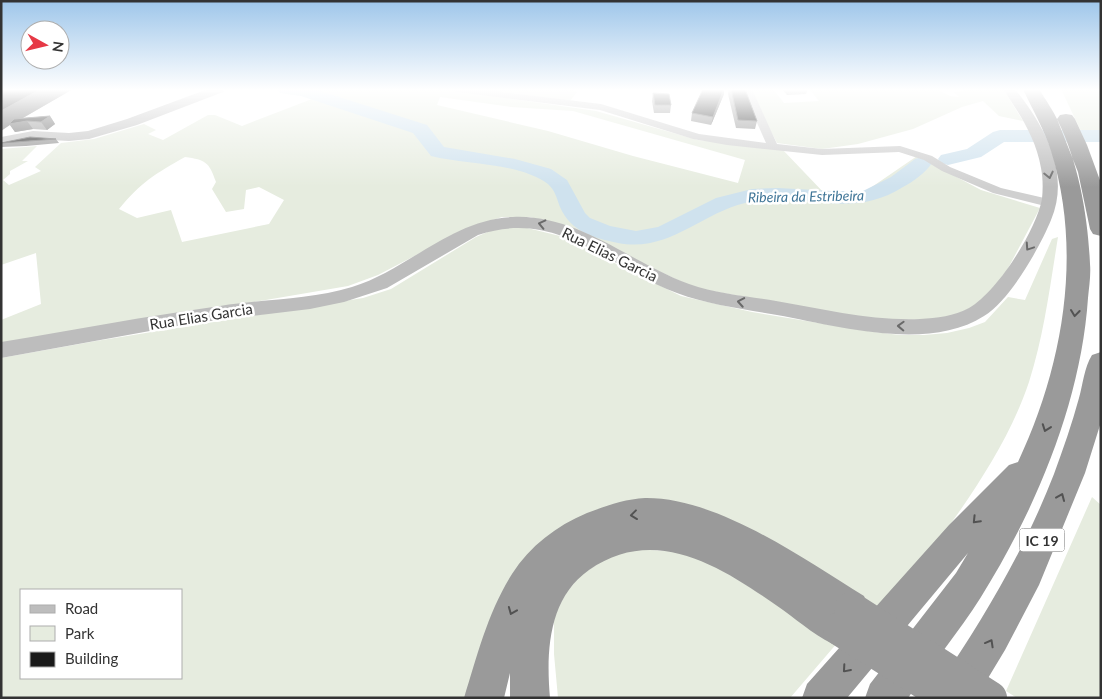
<svg xmlns="http://www.w3.org/2000/svg" width="1102" height="699" font-family="Lato,sans-serif">
	<style>
		.green { fill: #e6ecdf; fill-rule: evenodd }
		.lines { fill: none; stroke-linecap: round; stroke-linejoin: round }
		.river { fill: #cfe2ee; fill-rule: evenodd }
		.street { fill: #d0d0d0; fill-rule: evenodd }
		.secondary { fill: #bdbdbd; fill-rule: evenodd }
		.highway { fill: #9a9a9a; fill-rule: evenodd }
		.highway-bridge { stroke: #9a9a9a; stroke-width: 34 }
		.wall { fill: #8c8c8c }
		.shaded-wall { fill: #5f5f5f }
		.building { fill: #1a1a1a; stroke: #5f5f5f }
		.oneway { stroke: #6a6a6a }
		.oneway2 { stroke: #525252 }
		.labels { text-anchor: middle; dominant-baseline: central; stroke-width: 5; stroke-linejoin: round; paint-order: stroke }
		.far-water-label { font-size: 14px; font-style: italic; fill: #3f7597; stroke: #fff }
		.shield { fill: #fff; stroke: #707070; stroke-width: 1 }
		.shield-label { font-size: 14px; font-weight: bold; fill: #333 }
		.street-label { font-size: 15px; fill: #333; stroke: #fff }
	</style>
	<rect width="100%" height="100%" fill="#fff"/>
	<!-- green -->
	<path class="green" d="M284,89H445L596,111L698,140L782,149L826,195H855L866,191L917,156L981,190L1040,208L1005,274L985,302L947,318L882,321L695,288L558,224L530,217H502L470,227L378,275L348,286L1,345V320L41,304L36,253L1,265V149L37,146L22,161H28L10,171V174L3,180L9,185L41,171L35,167L61,143L94,139L144,124L156,130L148,134L163,140L208,115H215L242,126L312,99ZM440,97L511,107L573,111L745,160L738,183L633,156L548,131L437,105ZM185,157C206,160 209,162 216,182L212,189L226,212L244,209L246,190L259,187L284,200L269,224L182,242L171,210L137,218L119,209C141,182 155,174 185,157Z
		M471,89H571L577,92L570,101Z
		M749,89H773L784,103L819,101L809,89H937L950,96L959,97L954,92L972,89H1003L1023,121L999,116L983,101L962,107L913,129L858,144L822,149L777,143Z
		M1061,89H1101V141L1086,142Z
		M519,226L560,236L681,296L752,312L874,332L900,335H924L947,333L969,328L985,322L1008,297L1025,300L1052,239L1058,237C1050,286 1044,335 1029,382C1001,466 934,545 882,617L638,502L467,698H1V358L96,341L363,298L391,289L476,237L492,230ZM21,590H181V678H21Z
		M1092,497L1101,505V698H1017L1006,691Z
		M636,549L695,553L838,642L790,698H558L554,654V617L566,593L581,575L611,555Z"/>
	<g class="lines">
		<!-- river -->
		<path class="river" d="M277,89H314L427,125L444,147L515,159L551,169L567,180L585,213L590,218L610,226L636,231L658,227L716,198L752,189L778,188L832,191H863L891,177L915,159L922,157L929,159L932,163C925,173 914,181 903,187C848,222 801,189 745,203C700,214 668,253 618,243C594,238 571,232 560,207C557,199 555,190 548,184C518,162 466,165 431,156L413,133L301,96L280,93Z
			M1000,130H1101V142H1004L981,157L948,165L941,163L938,159L941,155L967,149L993,132Z"/>
		<!-- street -->
		<path class="street" d="M452,89H478L601,104L699,134L766,143L742,89H752L777,144L822,149L900,146L932,156L950,167L1001,188L1053,200L1055,203L1049,207L993,193L942,171L924,160L899,152L822,155L727,145L693,139L600,110L457,92Z"/>
		<!-- secondary -->
		<path class="secondary" d="M208,89H225L223,92L137,125L89,139L69,141L33,139L1,145V137L33,131L69,133L88,131L127,119Z
			M1003,89H1015C1044,125 1071,173 1051,220C1039,249 1010,300 984,316C928,352 838,326 777,315C744,309 709,305 677,293C607,267 558,208 478,235L387,288L344,302L310,309L194,323L1,358V342C74,330 147,316 220,306C263,299 309,300 352,287C408,270 451,219 513,217C578,214 631,263 689,284C717,294 747,296 776,301C824,309 871,321 920,319C937,318 954,316 969,308C997,292 1036,231 1042,199C1043,189 1043,178 1041,168C1036,138 1019,113 1003,89Z"/>
		<!-- highway -->
		<path class="highway" d="M1023,89H1039C1045,99 1053,110 1058,121C1079,164 1088,217 1090,264C1091,275 1089,287 1088,298C1081,402 1036,509 981,597C959,632 932,664 908,698H865L870,684L956,573L968,553L847,698H802L807,684L840,647C819,639 801,623 783,610C726,570 657,522 589,570C548,599 546,652 550,698H510V673L504,698H464C477,656 488,612 512,574C530,546 556,526 587,513C606,506 625,499 645,498C717,497 804,559 864,596L869,609L864,620L949,525L1009,465L1018,462C1063,367 1083,253 1051,151C1044,129 1032,109 1023,89ZM862,622L858,627L857,625Z
			M1066,114L1072,115L1075,119L1087,145L1101,183V236L1093,234L1090,229L1078,172L1057,119L1060,115Z
			M1101,352V422L1085,473L1039,585L1005,650L976,698H934L939,684C984,618 1025,549 1054,474C1063,449 1072,424 1079,398C1083,384 1084,368 1092,355Z"/>
		<!-- highway-bridge -->
		<path class="highway-bridge" d="M851,609L990,698
			M840,629L949,698"/>
	</g>
	<!-- wall -->
	<path class="wall" d="M1,89H73L23,118L50,116L55,124L47,130L33,129L15,132L10,125Z
		M729,89H745L757,121L755,129L736,128L728,94Z
		M782,89H808L806,94L787,95Z
		M653,93L671,105L670,113H654L652,101Z
		M724,94L711,125L691,121L692,113Z
		M56,139L59,143L26,146L1,147V143Z"/>
	<!-- shaded-wall -->
	<path class="shaded-wall" d="M41,89H73L14,123L27,121L33,129L15,132L10,125L1,131V111Z
		M724,89V94L711,125L713,117Z
		M50,116L55,124L47,130L41,122Z"/>
	<!-- building -->
	<path class="building" d="M1,89H41L1,111Z
		M703,89H724L713,117L692,113Z
		M731,89H745L757,121L738,120Z
		M653,93L669,94L671,105H655Z
		M50,116L41,122L27,121L9,124L14,119Z
		M30,137L56,139L1,143Z"/>
	<!-- one-way arrows -->
	<defs><path id="oneway-chevron" d="M-2-3.5L2.5 0L-2 3.5" fill="none" stroke-width="1.6" stroke-linecap="round" stroke-linejoin="round" transform="scale(1.25)"/></defs>
	<g class="oneway">
		<use href="#oneway-chevron" transform="translate(1049 175) rotate(77)"/>
		<use href="#oneway-chevron" transform="translate(542 224) rotate(-167)"/>
		<use href="#oneway-chevron" transform="translate(1029 247) rotate(124)"/>
		<use href="#oneway-chevron" transform="translate(741 302) rotate(-170)"/>
		<use href="#oneway-chevron" transform="translate(901 326) rotate(-178)"/>
	</g>
	<g class="oneway2">
		<use href="#oneway-chevron" transform="translate(1075 313) rotate(97)"/>
		<use href="#oneway-chevron" transform="translate(1046 428) rotate(110)"/>
		<use href="#oneway-chevron" transform="translate(1061 497) rotate(-67)"/>
		<use href="#oneway-chevron" transform="translate(634 515) rotate(173)"/>
		<use href="#oneway-chevron" transform="translate(976 520) rotate(134)"/>
		<use href="#oneway-chevron" transform="translate(512 611) rotate(112)"/>
		<use href="#oneway-chevron" transform="translate(990 643) rotate(-61)"/>
		<use href="#oneway-chevron" transform="translate(846 669) rotate(131)"/>
	</g>
	<!-- sky -->
	<linearGradient id="sky" x2="0" y2="1"><stop stop-color="#9ec6ea"/><stop offset="0.48" stop-color="#fff"/><stop offset="1" stop-color="#fff" stop-opacity="0"/></linearGradient>
	<rect width="1102" height="187" fill="url(#sky)"/>
	<g class="labels">
		<!-- far-water labels -->
		<g class="far-water-label">
			<text transform="translate(806 196) rotate(-1)">Ribeira da Estribeira</text>
		</g>
		<!-- shield labels -->
		<rect class="shield" x="1019.5" y="528.5" width="45" height="23" rx="4"/>
		<g class="shield-label">
			<text x="1042" y="540">IC 19</text>
		</g>
		<!-- street labels -->
		<g class="street-label">
			<text transform="translate(610 254) rotate(26)">Rua Elias Garcia</text>
			<text transform="translate(201 316) rotate(-9)">Rua Elias Garcia</text>
		</g>
	</g>
	<!-- border -->
	<rect width="1102" height="699" fill="none" stroke="#333333" stroke-width="5"/>
	<!-- legend -->
	<rect x="20" y="589" width="162" height="90" fill="#ffffff" stroke="#adadad"/>
	<rect x="30" y="605" width="25" height="8" fill="#bdbdbd" stroke="#adadad"/>
	<text x="65" y="614" font-size="15" fill="#333333">Road</text>
	<rect x="30" y="626" width="25" height="15" fill="#e6ecdf" stroke="#adadad"/>
	<text x="65" y="639" font-size="15" fill="#333333">Park</text>
	<rect x="30" y="652" width="25" height="15" fill="#1a1a1a" stroke="#adadad"/>
	<text x="65" y="664" font-size="15" fill="#333333">Building</text>
	<!-- north arrow -->
	<g transform="translate(45 45) rotate(98)"><circle r="24" fill="#ffffff" stroke="#adadad"/>
	<path d="M0-4L9 19L0 12L-9 19Z" fill="#e63946"/>
	<text y="-8" font-size="14" font-weight="bold" text-anchor="middle" fill="#333333">N</text>
	</g>
</svg>
